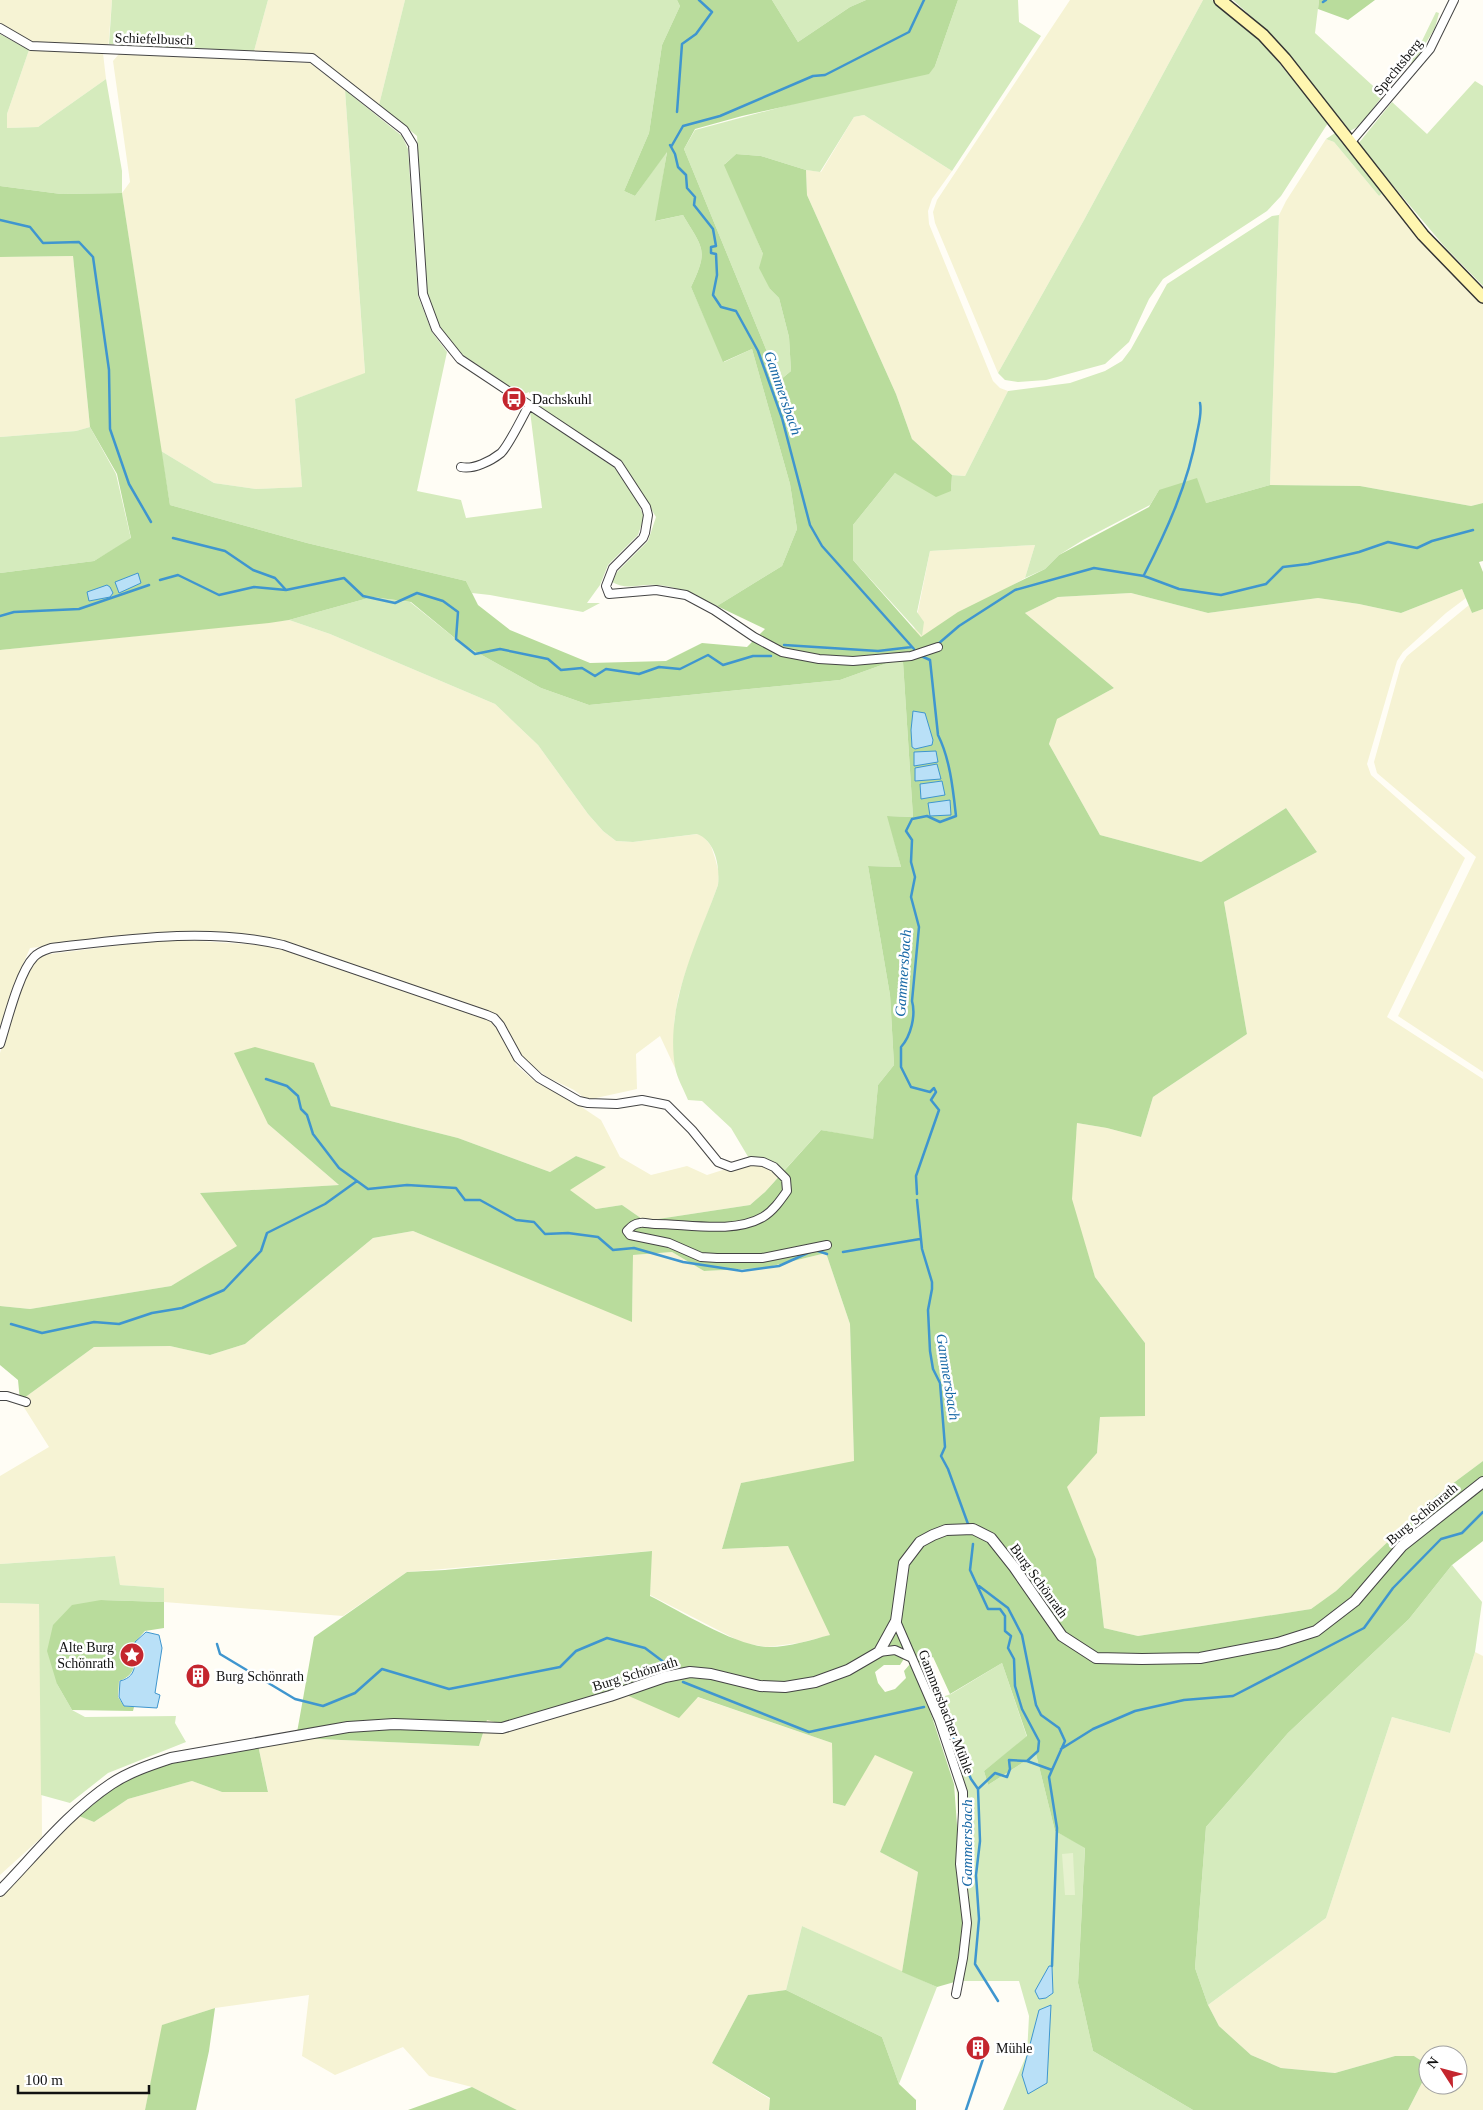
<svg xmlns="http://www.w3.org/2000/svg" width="1483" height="2110" font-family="Georgia,serif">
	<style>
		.farmland { fill: #f6f3d4 }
		.green { fill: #d5ebbd }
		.forest { fill: #b9dc9c; fill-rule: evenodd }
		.pitch { fill: #e6f2cf }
		.water { fill: #b9e0f7; stroke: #3f96cf }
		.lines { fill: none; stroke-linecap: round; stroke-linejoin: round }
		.stream { stroke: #3f96cf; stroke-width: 2.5 }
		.minor-casing { stroke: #444; stroke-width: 10 }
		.tertiary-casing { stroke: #444; stroke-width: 12 }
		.secondary-casing { stroke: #333; stroke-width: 14 }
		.minor { stroke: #fff; stroke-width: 8 }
		.tertiary { stroke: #fff; stroke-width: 10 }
		.secondary { stroke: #fff6b0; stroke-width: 11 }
		.labels { text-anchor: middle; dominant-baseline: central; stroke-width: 5; stroke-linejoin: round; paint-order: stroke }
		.street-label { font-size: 14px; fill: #111; stroke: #fff }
		.poi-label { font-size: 14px; fill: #111; stroke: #fff; text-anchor: start }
		.water-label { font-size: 15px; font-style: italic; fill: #1768a6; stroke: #fff }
	</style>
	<rect width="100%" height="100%" fill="#fffdf5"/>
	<!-- farmland -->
	<path class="farmland" d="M0,0H112L108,50L103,53L106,79L38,127L7,128V114L29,50L0,29Z
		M268,0H405L379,105L314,54L254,51Z
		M1070,0H1203L1084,220L998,373L935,223L933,212L937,200Z
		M119,54L310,63L345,90L365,374L295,399L302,487L256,489L214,483L161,451L122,193L130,182L113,61Z
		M864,115L952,171L932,199L928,211L929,224L993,381L1000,388L1008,391L965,476L952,475L912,439L896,394L807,195L806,170L821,172L854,117Z
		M1326,139L1334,142L1379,196L1383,193L1418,237L1483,304V503L1471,506L1360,486L1270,485L1279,215L1286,201Z
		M73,256L90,427L76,431L0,437V257Z
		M1035,545L1025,578L946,623L909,656L930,551Z
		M1462,589L1466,598L1446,613L1403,652L1397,661L1367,764L1371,775L1465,858L1387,1017L1483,1079V1461L1436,1496L1336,1591L1311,1609L1138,1636L1104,1628L1096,1559L1066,1487L1097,1453L1100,1417L1145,1415V1343L1095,1277L1071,1199L1077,1123L1107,1128L1141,1137L1153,1097L1247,1034L1224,902L1317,852L1286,808L1201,862L1100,835L1049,744L1056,719L1114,688L1025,613L1058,597L1131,593L1208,613L1318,598L1359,604L1401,613Z
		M1469,605L1472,613L1483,609V1072L1398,1016L1476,857L1377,773L1374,762L1401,665L1407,656Z
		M289,620L330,634L495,704L538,745L588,814L603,831L616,841L633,842L698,834L703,836L711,846L715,858L719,873L718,885L685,974L678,997L674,1023L675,1068L660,1036L636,1054L637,1089L587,1100L574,1090L547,1077L524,1059L499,1016L275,939L175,932H161L30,948L14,985L0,1027V650Z
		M168,939L275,946L488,1019L502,1035L517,1066L537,1083L568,1098L601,1120L620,1157L651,1175L687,1166L707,1175L751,1161L763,1162L781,1174L765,1192L750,1205L645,1221L622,1205L596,1209L569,1190L605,1167L576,1156L550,1172L458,1138L331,1106L314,1063L268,1124L339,1185L200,1193L238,1246L171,1286L30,1309L0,1306V1053L22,987L33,963L43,955Z
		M413,1231L632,1321L633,1255L672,1252L704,1271L764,1268L826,1253L850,1324L854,1462L741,1483L722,1549L788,1546L831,1635L799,1643L767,1647L743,1643L650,1595L651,1551L407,1572L343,1616L164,1602V1588L120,1585L114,1556L0,1564V1476L49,1447L20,1401L94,1347L170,1346L210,1355L245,1344L373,1238Z
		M0,1603L39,1604L41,1677L42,1837L0,1875Z
		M1475,1652L1483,1656V2110H1408L1428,2071V2085H1458V2055H1428V2065L1414,2056H1395L1335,2073L1281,2068L1251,2055L1219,2026L1208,2005L1326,1918L1392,1717L1450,1733Z
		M615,1689L697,1697L832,1743L833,1803L844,1806L875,1754L914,1772L880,1852L918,1872L902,1972L802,1926L786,1990L748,1995L712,2063L770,2099L769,2110H517L472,2087L429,2076L403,2047L335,2075L302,2056L309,1995L215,2008L163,2025L145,2110H0V1898L79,1816L94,1822L128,1799L192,1781L222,1792L268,1791L258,1745L296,1738L479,1746L487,1720Z"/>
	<!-- green -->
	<path class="green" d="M112,0H268L254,51L109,44Z
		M405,0H677L680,6L662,45L649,133L624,191L635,196L667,151L656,221L683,215C703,249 709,249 691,287L724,362L752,349L790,484L797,529L782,566L717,606C698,597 680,587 658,585C642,583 627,591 612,582L617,572L648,541L656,517L622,461L534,403L529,392L522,395L463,355L440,328L427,293L417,136L379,105Z
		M772,0H866L850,7L798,42Z
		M958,0H1018L1019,22L1041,36L952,171L864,115L854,117L820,172L806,170L761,156L736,154L725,164L763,254L770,289L779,298L789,337L791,371L779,381L684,149L695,130L935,66Z
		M1203,0H1212L1256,35L1328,123L1281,196L1267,211L1163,279L1149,299L1129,342L1105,364L1046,380L1018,382L1005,380L998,373L1084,220Z
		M1233,0H1319L1315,33L1383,95L1361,125L1350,131L1277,40Z
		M1436,12L1439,13L1435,28L1413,64L1408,60L1419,47Z
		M0,34L29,50L7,114V128L38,127L106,79L122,171V193L61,194L0,186Z
		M1475,81L1483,86V286L1444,246L1358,144L1392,102L1427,134Z
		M345,90L402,136L408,149L418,296L432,332L447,352L417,491L461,500L466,518L542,508L530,411L615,468L638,503L644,517L638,535L608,565L600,585L587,603H600L583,612L490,595L472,593L466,581L307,543L170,505L161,451L214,483L256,489L302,487L295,399L365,373Z
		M1335,133L1383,193L1379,196L1334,142L1326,139Z
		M1279,215L1270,485L1206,503L1159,490L1150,505L1083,540L1059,555L1045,569L1025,578L1035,545L930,551L917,612L924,622L922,636L853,560V525L895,473L951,491L952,475L965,476L1008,391L1070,383L1105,371L1122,361L1131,349L1167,284L1272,216Z
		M90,427L116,474L131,539L94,561L0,573V437L76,431Z
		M372,597L410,602L462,644L541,688L589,705L840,680L890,662H903L913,817L888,816L901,867L868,866L890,995L894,1065L878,1085L873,1140L821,1130L781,1174L750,1160L731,1128L702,1101L688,1100C684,1090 677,1078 675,1067C665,1004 697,943 718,885C720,868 716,841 697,834L633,842L616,841L603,831L588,814L538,745L495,704L330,634L289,620Z
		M115,1556L120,1585L164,1588V1602L101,1600L57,1684L72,1710L85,1717L176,1716L175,1723L186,1742L108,1773L70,1803L41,1795L39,1604L0,1603V1564Z
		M1452,1565L1482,1602L1475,1652L1450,1733L1392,1717L1326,1918L1208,2005L1195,1968L1206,1827L1288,1733L1409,1619Z
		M1002,1663L1027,1737L984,1771L988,1785L1036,1754L1055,1831L1085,1847L1078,1983L1093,2051L1193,2110H1003L1027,2054L1029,2016L1019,1981H958L964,1921L956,1779L930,1711L936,1699L951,1694Z
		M802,1926L937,1987L899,2084L882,2037L786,1990Z"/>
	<!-- forest -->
	<path class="forest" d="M677,0H772L798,42L850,7L866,0H958L935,66L929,74L742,116L695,129L684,149L779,381L791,371L789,337L779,298L770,289L759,268L763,254L724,165L736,154L761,156L806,170L807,195L896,394L912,439L952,475L951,491L936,497L895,473L853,525V560L921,637L958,612L1045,569L1059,555L1149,507L1159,490L1197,478L1206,503L1270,485L1360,486L1471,506L1483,503V561L1479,562L1483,572V609L1472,613L1462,589L1401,613L1359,604L1318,598L1208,613L1131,593L1058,597L1025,613L1114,688L1057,719L1049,744L1100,835L1201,862L1286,808L1317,852L1224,902L1247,1034L1153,1097L1141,1137L1107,1128L1077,1123L1072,1199L1095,1277L1145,1343V1416L1100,1417L1097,1453L1067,1487L1096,1559L1104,1628L1138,1636L1311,1609L1336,1591L1436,1496L1483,1461V1541L1452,1565L1409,1619L1288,1733L1206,1827L1195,1968L1208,2005L1219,2026L1251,2055L1281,2068L1335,2073L1395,2056H1414L1428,2065V2071L1408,2110H1193L1093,2051L1078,1983L1085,1848L1055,1831L1036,1754L988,1785L984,1771L1027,1736L1002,1663L950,1694L933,1657L920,1663L929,1683L927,1686L932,1697L935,1696L936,1699L930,1711L954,1784L964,1921L958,1981L937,1987L902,1972L918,1872L880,1852L913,1772L875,1755L845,1806L833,1803L832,1743L698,1697L679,1718L615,1690L503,1724L487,1720L479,1746L296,1738L314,1637L407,1572L445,1570L652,1551L650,1596C682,1612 732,1644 766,1647C787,1648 810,1640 830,1635L788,1546L722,1549L741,1483L854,1461L850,1324L826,1253L764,1268L704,1271L672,1252L633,1255L632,1322L413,1231L373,1238L245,1344L210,1355L170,1346L94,1347L20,1401L18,1380L0,1365V1306L30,1309L171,1286L237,1246L200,1193L339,1185L268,1124L234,1053L255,1047L314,1063L331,1106L458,1138L550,1172L576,1156L606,1167L570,1190L596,1209L622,1205L645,1221L750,1205L765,1192L821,1130L873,1139L878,1085L894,1065L890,995L868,866L901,867L887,816L913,817L903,662H890L840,680L589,705L541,688L462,644L411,602L372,597L289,620L269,623L0,650V573L94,561L131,538L117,474L90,427L73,256L0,257V186L61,194L122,193L170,505L307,543L466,581L478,605L510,630L590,663L666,661L702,643L747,647L765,629L717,606L782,566L797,529L790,484L752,349L723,362L691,287C709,249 703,249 683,215L655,221L667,152L635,196L624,191L649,133L662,45L680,6ZM905,1657L910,1664L904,1671L906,1678L895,1689L885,1692L878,1683L875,1672L884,1665H900Z
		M1319,0H1375L1348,20L1318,9Z
		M101,1600L164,1602V1628L145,1631L135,1642C134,1660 139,1674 119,1681L118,1697L124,1706L134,1707L133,1711L72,1710L57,1684L47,1651L53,1625L72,1605Z
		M258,1745L268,1792H222L192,1781L128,1799L94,1822L79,1816L121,1782L166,1762Z
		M786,1990L882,2037L899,2084L916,2100V2110H769L770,2098L712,2063L748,1995Z
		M215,2008L209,2051L196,2110H145L162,2025Z
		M472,2087L517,2110H408Z"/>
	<!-- pitch -->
	<path class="pitch" d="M1073,1853L1075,1895H1065L1062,1854Z"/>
	<!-- water -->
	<path class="water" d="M138,573L141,583L119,593L115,582Z
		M107,585L110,587L113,593L110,597L89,601L87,592Z
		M913,711L925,713L933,740L932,745L915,749L912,747L911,730Z
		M936,751L938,762L914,766V752Z
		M937,764L941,779L915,781V768Z
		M942,781L945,795L921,799L920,784Z
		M950,800L951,815L930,816L928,803Z
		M146,1632L159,1635L162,1648L155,1693L160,1695L157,1708L124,1706L119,1697L120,1681C140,1676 134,1659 135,1642Z
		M1049,1966H1052L1053,1993L1046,1998L1039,1999L1035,1991Z
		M1051,2005L1047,2083L1028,2094L1022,2075L1039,2010Z"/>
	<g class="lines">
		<!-- stream -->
		<path class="stream" d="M1323,2L1326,0
			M677,112L682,44L696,34L712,12L699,0
			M670,145L675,154L678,167L686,175L687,188L695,197L694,205L713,229L716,246L711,247V253L716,254L717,275L713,295L721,307L736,311L758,351L782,418L810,525L822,546L914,649
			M671,147L683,126L720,116L813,76L825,75L909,32L924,0
			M0,220L30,227L43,243L79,242L93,257L109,370L110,429L129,484L151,522
			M173,538L225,551L253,570L275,578L286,590L344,578L363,596L395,603L417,593L443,601L458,612L456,639L475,654L500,649L548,659L561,670L582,668L595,676L606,669L639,674L659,667L680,669L708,655L723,665L753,656H771
			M1144,575C1167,530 1188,484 1197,433C1199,423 1202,413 1200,403
			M160,580L178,575L219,595L254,587L286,590
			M0,616L14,612L79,609L149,585
			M938,644L959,626L1015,590L1094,568L1144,576L1179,589L1221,595L1266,584L1283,567L1308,564L1359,552L1388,542L1417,548L1432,541L1473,530
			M784,645L878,651L912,647
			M266,1079L287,1086L298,1096L301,1109L307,1115L313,1134L339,1168L357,1181
			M917,1194L916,1176L939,1110L931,1100L936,1092L934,1088L930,1092L911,1087L901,1067V1047C911,1036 916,1015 912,1001L919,927L911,897L915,877L911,862L912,840L906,831L912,819L927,816L940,822L956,816C953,789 950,759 938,735L930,660L919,655
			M917,1200L922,1249L932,1282V1289L928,1310L930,1351L933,1369L940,1383L945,1447L941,1456L948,1469L968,1524
			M815,1250L827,1254
			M843,1252L920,1239
			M11,1324L42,1333L94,1322L119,1324L152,1313L182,1308L224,1290L261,1251L267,1233L325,1204L357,1181L368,1189L407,1185L456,1188L465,1200H480L516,1220L534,1222L545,1234L568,1233L598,1237L613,1250L634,1248L683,1262L742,1271L779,1266L810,1252
			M973,1544L970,1570L988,1609H1000L1005,1616V1631L1011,1636L1008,1648L1014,1659L1015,1686L1022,1709L1039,1741L1038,1751L1027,1761L1009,1760L1010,1769L1007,1777L995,1773L978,1789L980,1841L976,1875L979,1919L975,1964L998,2001
			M979,1586L1008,1608L1022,1635L1036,1705L1041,1715L1059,1728L1065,1741L1052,1770L1027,1761
			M217,1644L220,1654L295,1699L323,1706L355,1693L382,1669L449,1689L560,1667L576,1651L607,1638L645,1648L669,1666
			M683,1682L809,1732L924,1707
			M939,1704L971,1779L978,1789
			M1061,1749L1093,1729L1135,1711L1184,1700L1233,1696L1364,1628L1393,1588L1441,1539L1462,1533L1483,1512
			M1052,1966L1057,1828L1049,1777L1052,1770
			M966,2110L983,2059"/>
		<defs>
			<path id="minor" d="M0,28L31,46L312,58L404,130L413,145L423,294L436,329L460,359L618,464L646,507L648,515L645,533L643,538L613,568L606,586L609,594L656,590L686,595L714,610L754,637L782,652L819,659L853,661L911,656L938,647
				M1350,143L1430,49L1454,0
				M461,467C473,470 491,461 501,453C509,445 523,416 529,405
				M0,1044C7,1022 19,972 34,957C38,952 45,950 51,948C128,939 206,927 283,945L487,1015L494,1018L500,1025L518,1058L539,1078L579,1101L588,1103L617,1104L642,1100L667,1105L692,1130L718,1162L731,1167L751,1161L763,1162L774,1167L786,1179L787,1191C780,1201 773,1211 763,1217C734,1234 687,1224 655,1224C650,1224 644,1222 640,1223C633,1224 631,1227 627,1231L630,1235L669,1243L701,1257L717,1258H762L827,1245
				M0,1396H7L26,1402
				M896,1621L939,1720L963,1792V1812L960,1864L967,1923L963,1958L956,1994
				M879,1652L895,1650L912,1658"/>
			<path id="tertiary" d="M0,1891C35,1855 69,1812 111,1784C129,1772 150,1765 171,1758L348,1727L394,1724L502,1728L610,1696L665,1677L690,1672L711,1674L760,1686L785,1687L815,1682L848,1670L879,1652L896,1621L904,1563L920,1542L933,1535L946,1530L973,1529L991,1538L1014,1567L1062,1636L1096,1658L1142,1659L1200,1658L1278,1643L1316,1631L1355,1601L1402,1546L1483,1482"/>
			<path id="secondary" d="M1220,0L1263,35L1285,59L1423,235L1483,297"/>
		</defs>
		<!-- minor casing -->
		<use href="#minor" class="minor-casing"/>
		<!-- tertiary casing -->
		<use href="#tertiary" class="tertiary-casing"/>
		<!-- secondary casing -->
		<use href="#secondary" class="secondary-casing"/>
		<!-- minor -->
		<use href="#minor" class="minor"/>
		<!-- tertiary -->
		<use href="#tertiary" class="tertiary"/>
		<!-- secondary -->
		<use href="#secondary" class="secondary"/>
	</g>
	<!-- icons -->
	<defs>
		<symbol id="bus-disc" viewBox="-11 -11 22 22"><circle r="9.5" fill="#c4262e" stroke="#fff"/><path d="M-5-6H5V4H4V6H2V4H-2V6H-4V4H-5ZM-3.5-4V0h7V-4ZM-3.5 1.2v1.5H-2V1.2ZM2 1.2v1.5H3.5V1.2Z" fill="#fff"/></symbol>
		<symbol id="sight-disc" viewBox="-11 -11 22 22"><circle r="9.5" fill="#c4262e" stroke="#fff"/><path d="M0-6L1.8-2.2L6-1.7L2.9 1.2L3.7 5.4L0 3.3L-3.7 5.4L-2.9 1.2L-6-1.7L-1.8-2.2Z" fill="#fff"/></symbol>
		<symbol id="building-disc" viewBox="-11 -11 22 22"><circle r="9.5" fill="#c4262e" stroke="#fff"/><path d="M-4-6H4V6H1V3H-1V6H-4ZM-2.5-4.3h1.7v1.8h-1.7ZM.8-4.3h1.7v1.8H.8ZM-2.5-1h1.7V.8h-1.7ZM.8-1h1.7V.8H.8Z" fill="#fff"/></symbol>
	</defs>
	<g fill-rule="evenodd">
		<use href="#bus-disc" x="500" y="385" width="28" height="28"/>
		<use href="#sight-disc" x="118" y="1641" width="28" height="28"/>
		<use href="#building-disc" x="184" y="1662" width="28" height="28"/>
		<use href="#building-disc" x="964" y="2034" width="28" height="28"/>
	</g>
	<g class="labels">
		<!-- street labels -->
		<g class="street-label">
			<text transform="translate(154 39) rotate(2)">Schiefelbusch</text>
			<text transform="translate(1398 67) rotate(-51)">Spechtsberg</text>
			<text transform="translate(1422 1514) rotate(-40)">Burg Schönrath</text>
			<text transform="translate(1039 1581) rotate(54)">Burg Schönrath</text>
			<text transform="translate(635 1674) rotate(-17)">Burg Schönrath</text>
			<text transform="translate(946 1712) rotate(69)">Gammersbacher Mühle</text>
		</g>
		<!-- poi labels -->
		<g class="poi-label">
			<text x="532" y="399">Dachskuhl</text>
			<text x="114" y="1647" text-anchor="end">Alte Burg<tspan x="114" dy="16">Schönrath</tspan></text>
			<text x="216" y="1676">Burg Schönrath</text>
			<text x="996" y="2048">Mühle</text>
		</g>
		<!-- water labels -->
		<g class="water-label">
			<text transform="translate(783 393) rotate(71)">Gammersbach</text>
			<text transform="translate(903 973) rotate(-86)">Gammersbach</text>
			<text transform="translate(948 1377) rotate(81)">Gammersbach</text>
			<text transform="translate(967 1843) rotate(-90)">Gammersbach</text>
		</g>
	</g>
	<!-- north arrow -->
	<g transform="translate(1443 2070) rotate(306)"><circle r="24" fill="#ffffff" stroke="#a0a0a0"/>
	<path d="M0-4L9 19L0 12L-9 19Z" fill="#c4262e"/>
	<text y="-8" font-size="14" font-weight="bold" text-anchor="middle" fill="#111111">N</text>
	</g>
	<!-- scale -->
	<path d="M18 2085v8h131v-8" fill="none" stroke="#111111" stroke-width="2.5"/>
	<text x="25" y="2085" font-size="15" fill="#111111" stroke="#ffffff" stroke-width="4" paint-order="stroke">100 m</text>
</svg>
